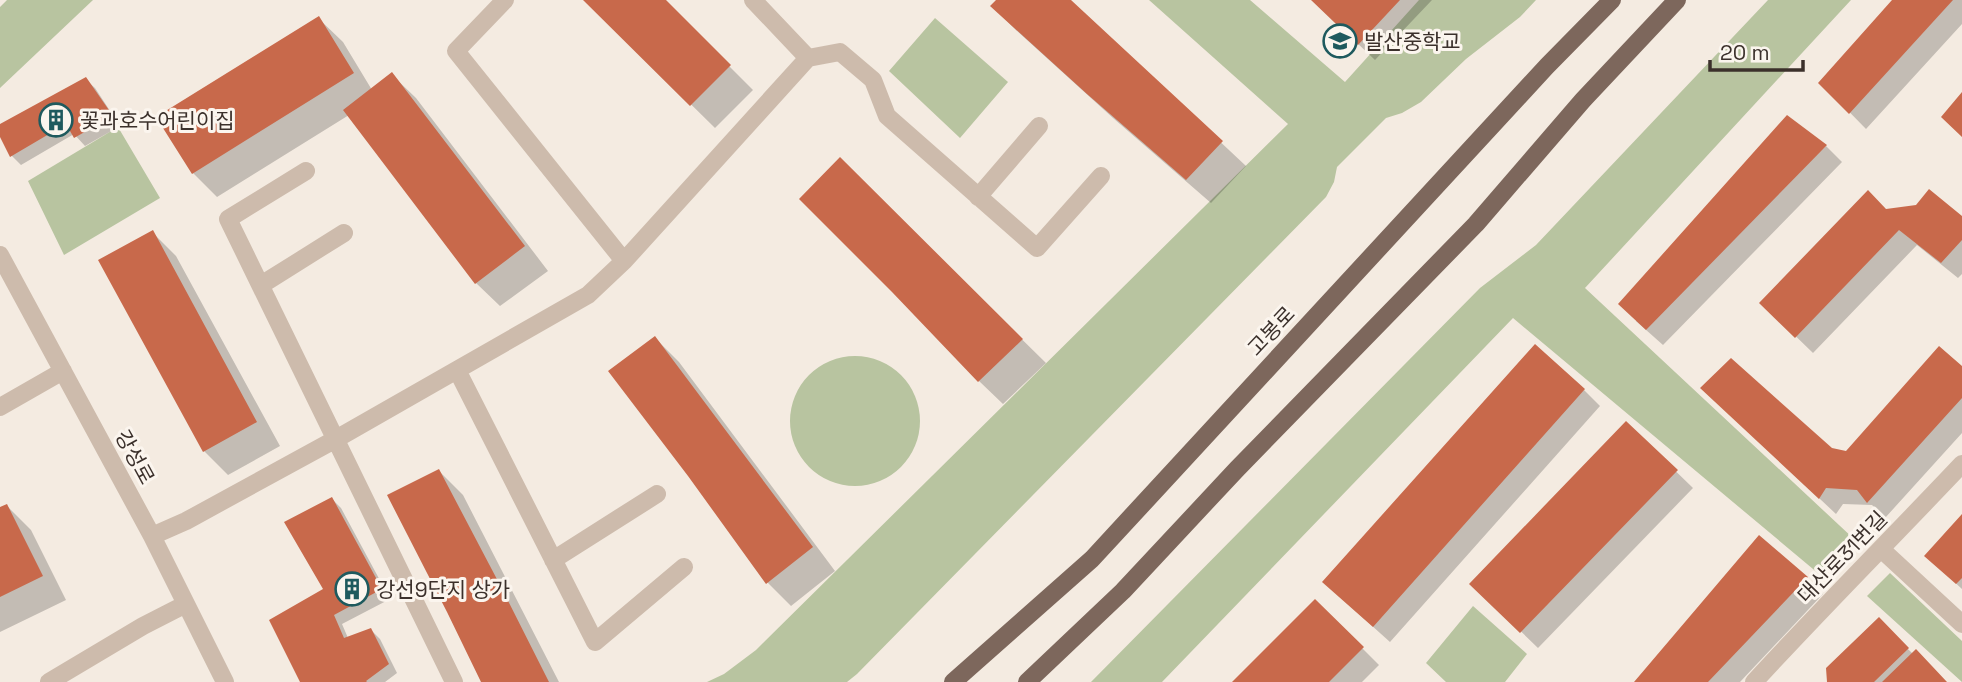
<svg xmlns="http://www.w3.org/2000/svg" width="1962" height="682" font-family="'Space Grotesk','Noto Sans KR',sans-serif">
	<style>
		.green { fill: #b8c4a0 }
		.shadow { fill: #0003 }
		.building { fill: #c8694b }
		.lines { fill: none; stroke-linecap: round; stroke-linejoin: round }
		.minor { stroke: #cdbbac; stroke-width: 18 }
		.major { stroke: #7d675c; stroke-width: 18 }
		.labels { text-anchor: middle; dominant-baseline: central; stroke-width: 6; stroke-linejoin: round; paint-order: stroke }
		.poi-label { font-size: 21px; fill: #3b302b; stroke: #fbf5ee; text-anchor: start }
		.street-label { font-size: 21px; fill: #3b302b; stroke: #fbf5ee }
	</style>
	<rect width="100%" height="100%" fill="#f4ebe1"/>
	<!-- green -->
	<path class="green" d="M7,0H93L0,88V7Z
		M1149,0H1250L1345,82L1419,0H1536L1520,17L1466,59L1421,102L1402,113L1386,118L1337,167L1334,182L1326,197L857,674L847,682H707L724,674L756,650L1288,124Z
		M1768,0H1851L1585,288L1854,539L1819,574L1513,318L1162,682H1091L1480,288L1536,245Z
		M935,18L1008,82L960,138L889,71Z
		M118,127L160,198L64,255L28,181Z
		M790 421a65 65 0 1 1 130 0a65 65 0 1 1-130 0Z
		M1890,573L1962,641V682L1867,596Z
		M1473,606L1527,654L1505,682H1446L1426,663Z"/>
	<!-- shadow -->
	<path class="shadow" d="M585,0H663L753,90L715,128Z
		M998,0H1069L1246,166L1211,203L1113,118L1016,30L992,6Z
		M1312,0H1432L1375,60Z
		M1895,0H1962V24L1866,129L1821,83Z
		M319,19L343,42L372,90L392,75L416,98L548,271L500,306L476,283L349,115L217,197L193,173Z
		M85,79L95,88L120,126L85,146L74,134L21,165L12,156L0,133V126Z
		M1826,146L1842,162L1663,345L1636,321Z
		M840,160L1046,363L1003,404L979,381Z
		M1886,211L1962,218V274L1958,278L1917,245L1813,353L1778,319Z
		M152,232L176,256L280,446L228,475L204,451Z
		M655,338L679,362L835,571L791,606L767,582Z
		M1962,369V433L1885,518L1872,505L1843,504L1836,514L1719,404L1831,450L1847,453Z
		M1584,390L1600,406L1390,642L1341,598Z
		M1626,423L1693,488L1538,648L1471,583Z
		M439,471L463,495L559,682H482Z
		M332,499L341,508L390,599L342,624L348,638L371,630L380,639L397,673L385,682H302L325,589Z
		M7,506L31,530L66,600L0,632V509Z
		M1962,516V589L1936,565Z
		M1806,578L1823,594L1740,682H1636Z
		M1315,601L1379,665L1362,682H1235Z
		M1878,620L1913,654L1945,682H1828Z"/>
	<!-- building -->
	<path class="building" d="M583,0H666L731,65L690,106Z
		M996,0H1071L1223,141L1186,180L1087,94L990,6Z
		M1311,0H1400L1358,45Z
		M1892,0H1953L1849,114L1818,83Z
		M319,16L354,73L192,174L156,117Z
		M392,72L525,246L475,284L343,110Z
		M86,77L113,116L74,138L66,124L10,157L0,137V124Z
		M1962,92V137L1941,117Z
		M1787,115L1827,145L1646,330L1618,304Z
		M840,157L1023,339L978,382L892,292L799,199Z
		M1929,189L1962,216V240L1941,263L1899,230L1795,338L1759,303L1868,190L1886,209L1916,205Z
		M153,230L257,422L203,452L98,260Z
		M655,336L813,547L766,584L688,476L608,371Z
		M1535,344L1585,389L1373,627L1322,582Z
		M1939,346L1962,366V398L1867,503L1857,490L1826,488L1819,499L1700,388L1731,358L1832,448L1846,451Z
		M1626,421L1678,470L1520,633L1469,584Z
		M439,469L500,585L549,682H481L447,612L387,495Z
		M332,497L382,589L334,615L344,638L371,628L389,664L366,681L367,682H300L269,620L323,589L284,522Z
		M7,504L43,576L0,597V507Z
		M1962,514V578L1956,584L1924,556Z
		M1759,535L1808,577L1708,682H1634Z
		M1315,599L1364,647L1329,682H1232Z
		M1879,617L1909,648L1874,682H1827L1826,668Z
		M1916,649L1947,682H1882Z"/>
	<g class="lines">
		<!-- minor -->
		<path class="minor" d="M505,0L456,51L624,261
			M753,0L808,58L840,52L873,80L887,116L1037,248L1101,176
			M306,171L228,219L454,682
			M978,197L1039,126
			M0,255L152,536L225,682
			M261,285L344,233
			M457,370L595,642L684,567
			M0,407L63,371
			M152,536L186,521L336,439L588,295L624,261L808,58
			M1881,549L1962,624
			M553,560L657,494
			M49,682L143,626L186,604
			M1754,682C1822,608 1893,537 1962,464"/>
		<!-- major -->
		<path class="major" d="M953,682L1092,559L1547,66L1612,0
			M1027,682L1123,591L1237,469L1476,224L1583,100L1677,0"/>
	</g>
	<!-- icons -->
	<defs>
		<symbol id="school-ring" viewBox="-11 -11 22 22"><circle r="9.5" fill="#fbf5ee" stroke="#1f5a5e" stroke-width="1.5"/><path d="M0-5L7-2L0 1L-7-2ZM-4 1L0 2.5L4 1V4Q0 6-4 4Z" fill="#1f5a5e"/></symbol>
		<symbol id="building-ring" viewBox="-11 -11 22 22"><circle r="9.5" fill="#fbf5ee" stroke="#1f5a5e" stroke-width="1.5"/><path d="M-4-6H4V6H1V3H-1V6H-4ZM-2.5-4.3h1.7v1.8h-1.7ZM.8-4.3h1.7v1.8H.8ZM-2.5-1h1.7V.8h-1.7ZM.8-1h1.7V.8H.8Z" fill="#1f5a5e"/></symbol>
	</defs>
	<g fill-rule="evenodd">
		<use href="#school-ring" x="1321" y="22" width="38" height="38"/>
		<use href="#building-ring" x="37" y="101" width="38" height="38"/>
		<use href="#building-ring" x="333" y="570" width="38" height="38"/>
	</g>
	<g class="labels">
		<!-- poi labels -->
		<g class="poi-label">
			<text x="1364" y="41">발산중학교</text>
			<text x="80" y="120">꽃과호수어린이집</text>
			<text x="376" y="589">강선9단지 상가</text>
		</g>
		<!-- street labels -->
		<g class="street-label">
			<text transform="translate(1271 331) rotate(-47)">고봉로</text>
			<text transform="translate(135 457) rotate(61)">강성로</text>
			<text transform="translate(1842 557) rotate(-46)">대산로31번길</text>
		</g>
	</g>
	<!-- scale -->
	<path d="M1710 60v10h93v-10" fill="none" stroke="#3b302b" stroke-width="3.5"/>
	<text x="1720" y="60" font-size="21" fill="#3b302b" stroke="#fbf5ee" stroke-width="5" paint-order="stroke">20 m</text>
</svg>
